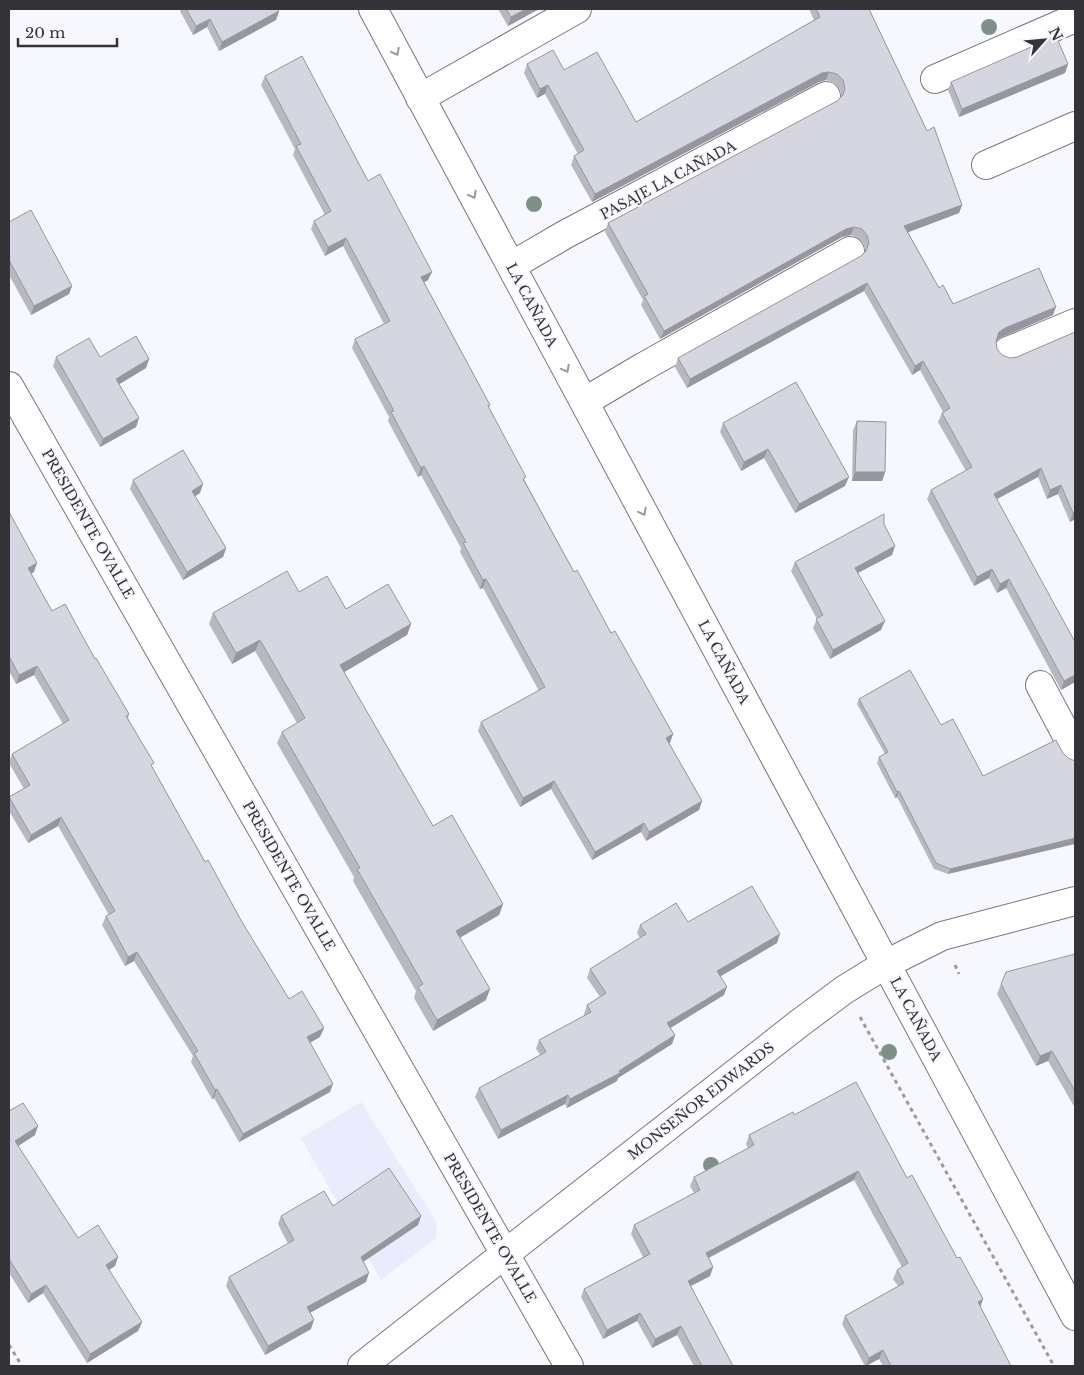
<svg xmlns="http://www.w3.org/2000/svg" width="1084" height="1375" font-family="'Libre Baskerville',serif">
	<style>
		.built { fill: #eaebfd }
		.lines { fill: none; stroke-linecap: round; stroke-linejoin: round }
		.minor-casing { stroke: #777781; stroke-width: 30 }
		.path { stroke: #9a9a9f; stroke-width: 3; stroke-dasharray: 4 4; stroke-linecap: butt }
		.minor { stroke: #fff; stroke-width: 28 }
		.tree { fill: #7d9188 }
		.wall { fill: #b8b8c2 }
		.shaded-wall { fill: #96969e }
		.building { fill: #d6d6e1; stroke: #96969e }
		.oneway { stroke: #9a9a9c }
		.labels { text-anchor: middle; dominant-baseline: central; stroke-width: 4; stroke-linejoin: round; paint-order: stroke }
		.street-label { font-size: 14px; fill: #343438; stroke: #f7f7fe }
	</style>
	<rect width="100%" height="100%" fill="#f7f7fe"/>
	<!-- built -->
	<path class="built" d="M361,1102L437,1223L436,1238L381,1280L301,1138Z"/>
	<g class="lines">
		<defs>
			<path id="minor" d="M373,9L1075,1316
				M935,79L1075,18
				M420,98L577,9
				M986,165L1075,126
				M511,266L566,234L826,96
				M1008,351L1075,323
				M9,386L569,1366
				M584,402L643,367L850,251
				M1040,685L1075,751
				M362,1366L801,1022L844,990L886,964L942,936L1075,901"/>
		</defs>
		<!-- minor casing -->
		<use href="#minor" class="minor-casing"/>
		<!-- path -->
		<path class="path" d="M955,965L959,974
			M860,1017L1054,1366
			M9,1345L22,1366"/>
		<!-- minor -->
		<use href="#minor" class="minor"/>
	</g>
	<!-- trees -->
	<g class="tree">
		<circle cx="989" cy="27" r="8"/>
		<circle cx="534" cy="204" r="8"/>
		<circle cx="889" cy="1052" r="8"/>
		<circle cx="711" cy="1165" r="8"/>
	</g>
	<!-- wall -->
	<path class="wall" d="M181,9H277L279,11L276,20L219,51L207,27L193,35L180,11Z
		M498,9H539L508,26Z
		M809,9H869L962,205L959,213L908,232L939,288L953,304L1053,315L1002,337L996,341L997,349L1002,355L1010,358L1017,357L1075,332V519L1070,522L1058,494L1047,499L1038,477L997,499L1075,682L1061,690L1006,588L997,593L989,578L974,586L927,499L931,490L966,471L938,422L942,413L943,412L920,370L912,375L864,291L687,388L675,367L678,358L861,256L865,251L864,244L858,238L851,235L842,237L660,339L641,305L643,300L605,232L608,223L837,101L841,96L840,89L834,83L826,80L819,82L592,202L571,165L574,156L578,154L545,94L537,98L524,73L527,64L564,70L636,122L814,20Z
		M1068,64L1065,73L959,117L948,90L951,82Z
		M265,76L368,181L432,272L428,280L424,282L490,405L489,408L525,481L574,572L673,734L669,743L702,801L699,810L646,841L641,832L592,860L551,789L520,807L478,731L481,722L539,691L483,588L480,589L460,552L461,548L421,475L418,477L388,421L389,417L352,348L355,339L384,324L343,246L325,256L311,229L314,221L325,215L293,155L295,149L261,85Z
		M9,222L72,286L69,294L31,315L9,275Z
		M56,357H100L149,359L146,368L119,384L139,418L136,427L100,447L53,366Z
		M857,421L885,472L882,481H852L853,430Z
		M723,423L845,486L795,513L764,458L741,471L720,432Z
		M133,480L200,493L195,496L226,548L223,557L183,580L130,489Z
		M9,512L34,572L31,574L52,611L95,659L129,714L128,718L152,767L205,862L289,999L320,1037L310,1043L330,1092L239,1142L214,1098L212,1099L191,1062L193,1056L134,961L125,966L102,925L106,916L109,915L58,826L28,843L9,811V797L24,789L9,763L12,754L63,724L34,675L16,684L9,671Z
		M884,524L892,555L858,573L881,630L830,659L813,628L817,619L791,571L795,562Z
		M299,592L346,609L411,624L407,635L344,672L433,826L503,904L499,915L460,938L486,1000L433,1031L414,998L416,991L353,881L354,877L277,743L282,732L297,723L255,651L232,664L209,624L213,613Z
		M859,699L941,725L983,776L1056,740L948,874L934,869L897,797L895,798L877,763L879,757L885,754L857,704Z
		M688,922L777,943L721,976L724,995L670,1028L675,1035L672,1044L618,1078L617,1081L567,1108L565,1104L498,1139L475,1097L479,1088L540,1055L536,1049L539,1040L585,1016L584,1014L587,1005L600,997L587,978L590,969L640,938L637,933L640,925Z
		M1075,954V1108L1048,1061L1036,1066L997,994L1001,984Z
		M9,1110L35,1135L18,1146L78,1238L118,1257L115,1266L109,1270L142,1322L138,1331L87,1363L43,1293L28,1303L9,1273Z
		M794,1115L907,1178L983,1299L980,1306L1011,1366H883L879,1359L865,1366L842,1324L845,1316L898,1286L893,1279L897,1270L902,1267L854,1180L709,1258L713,1267L710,1276L691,1286L733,1366H694L677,1335L652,1348L637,1321L603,1339L581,1297L584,1289L643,1257L631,1234L634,1225L694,1193L690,1186L694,1177L748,1148L746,1144L749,1135Z
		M333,1206L421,1216L418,1225L363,1262L366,1282L310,1313L311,1329L265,1355L226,1286L229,1277L288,1244L278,1224L281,1216Z"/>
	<!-- shaded-wall -->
	<path class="shaded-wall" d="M526,9H539L508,26L511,17Z
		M279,11L276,20L219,51L222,42Z
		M210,19L207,27L193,35L196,26Z
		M1068,64L1065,73L959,117L962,109Z
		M829,72L826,80L819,82L592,202L595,194L822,73Z
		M548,85L545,94L537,98L540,89Z
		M962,205L959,213L901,235L904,226Z
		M854,227L851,235L842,237L660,339L664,331L846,229Z
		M346,238L343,246L325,256L328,247Z
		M432,272L428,280L418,286L421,277Z
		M867,283L864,291L687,388L690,379Z
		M72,286L69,294L31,315L34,306Z
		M1056,307L1053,315L1002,337L996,341L999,332L1005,328Z
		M149,359L146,368L113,388L116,379Z
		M923,361L920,370L912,375L915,366Z
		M139,418L136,427L100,447L103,439Z
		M768,449L764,458L741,471L744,462Z
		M424,466L421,475L418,477L421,468Z
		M1041,468L1038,477L991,502L994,494Z
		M855,472H885L882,481H852Z
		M849,477L845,486L795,513L799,504Z
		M203,484L200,493L189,500L192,491Z
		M1061,485L1058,494L1047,499L1050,490Z
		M1075,512V519L1070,522L1073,513Z
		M895,546L892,555L852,576L855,568Z
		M226,548L223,557L183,580L187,572Z
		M37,563L34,572L25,577L28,568Z
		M992,569L989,578L974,586L977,577Z
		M486,579L483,588L480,589L483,580Z
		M1009,579L1006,588L997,593L1000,584Z
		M885,621L881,630L830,659L833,650Z
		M411,624L407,635L336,677L340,665Z
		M260,640L255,651L232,664L236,653Z
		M37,666L34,675L16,684L19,675Z
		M1075,675V682L1061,690L1064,681Z
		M673,734L670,743L663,746L666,738Z
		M554,781L551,789L520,807L523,798Z
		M899,791L897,797L895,798L897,792Z
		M702,801L699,810L646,841L649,832Z
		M61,817L58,826L28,843L31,835Z
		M644,823L641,832L592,860L595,852Z
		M1075,838V844L948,874L950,869Z
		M503,904L499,915L452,942L456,931Z
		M780,934L777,943L714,980L717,971Z
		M137,952L134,961L125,966L128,957Z
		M727,987L724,995L664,1032L667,1023Z
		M490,989L486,1000L433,1031L437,1020Z
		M324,1028L320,1037L304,1046L307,1037Z
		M675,1035L672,1044L618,1078L617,1081L567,1108L570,1099L619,1071Z
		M1052,1051L1048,1061L1036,1066L1040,1056Z
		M333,1084L330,1092L239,1142L243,1134Z
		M217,1089L214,1098L212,1099L215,1090Z
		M568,1095L565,1104L498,1139L501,1130Z
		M38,1126L35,1135L12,1150L15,1141Z
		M858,1171L854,1180L702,1261L706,1253Z
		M421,1216L418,1225L357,1266L361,1257Z
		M118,1257L115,1266L102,1274L106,1265Z
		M713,1267L710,1276L685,1289L688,1281Z
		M369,1273L366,1282L304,1316L307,1307Z
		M46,1285L43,1293L28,1303L31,1294Z
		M983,1299L980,1308L978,1302Z
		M640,1313L637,1321L603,1339L607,1330Z
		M314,1320L311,1329L265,1355L268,1346Z
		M142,1322L138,1331L87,1363L90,1354Z
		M681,1326L677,1335L652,1348L655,1339Z
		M883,1350L879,1359L866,1366L869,1358Z"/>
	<!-- building -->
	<path class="building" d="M186,9H277L279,11L222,42L210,19L196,26Z
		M506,9H526L511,17Z
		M816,9H869L927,131L934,127L962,205L904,226L939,288L943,285L953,304L1039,268L1056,307L1005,328L999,332L996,341L997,349L1002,355L1010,358L1017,357L1075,332V512L1073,513L1061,485L1050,490L1041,468L994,494L1075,642V675L1064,681L1009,579L1000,584L992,569L977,577L931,490L972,467L942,413L950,408L923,361L915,366L867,283L690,379L678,358L861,256L866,251L869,243L867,235L862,229L854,227L846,229L664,331L644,296L648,294L608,223L837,101L843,95L845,88L843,80L837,74L829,72L822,73L595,194L574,156L584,150L548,85L540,89L527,64L553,50L564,70L597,52L636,122L820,17Z
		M1056,36L1068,64L962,109L951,82Z
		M302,56L368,181L380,174L432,272L421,277L490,405L488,406L526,477L523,479L574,572L577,570L611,633L615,631L673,734L666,738L702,801L649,832L644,823L595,852L554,781L523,798L481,722L545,687L486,579L483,580L463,543L466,542L424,466L421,468L391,412L394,411L355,339L390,321L346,238L328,247L314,221L331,211L296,146L301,144L265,76Z
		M31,210L72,286L34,306L9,260V222Z
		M136,336L149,359L116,379L139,418L103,439L56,357L89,338L100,357Z
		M796,382L849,477L799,504L768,449L744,462L723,423Z
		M857,421L886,422L885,472H855Z
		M183,450L203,484L192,491L226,548L187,572L133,480Z
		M9,512L37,563L28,568L52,611L65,604L95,659L96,658L129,714L126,716L154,763L151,765L205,862L208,860L242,922L289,999L302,991L324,1028L307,1037L333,1084L243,1134L217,1089L215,1090L194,1053L198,1051L137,952L128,957L106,916L115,911L61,817L31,835L9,797L30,785L12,754L69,720L37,666L19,675L9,656Z
		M884,514V524L895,546L855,568L885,621L833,650L816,619L823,615L795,562Z
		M287,571L299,592L327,576L346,609L388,584L411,624L340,665L433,826L452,815L503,904L456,931L490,989L437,1020L418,987L423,984L357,869L360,868L282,732L305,718L260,640L236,653L213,613Z
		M910,670L941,725L953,719L983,776L1056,740L1063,753L1068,758L1075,761V838L950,869L936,863L899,791L897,792L879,757L888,752L859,699Z
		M752,886L780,934L717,971L727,987L667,1023L675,1035L619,1071L620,1073L570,1099L568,1095L501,1130L479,1088L546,1052L539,1040L591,1012L587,1005L606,993L590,969L646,934L640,925L676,903L688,922Z
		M1075,954V1091L1052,1051L1040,1056L1001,984L1006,972Z
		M856,1082L907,1178L912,1175L957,1258L960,1257L983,1299L978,1302L1011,1366H891L883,1350L869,1358L845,1316L904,1283L897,1270L908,1263L858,1171L706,1253L713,1267L688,1281L733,1366H702L681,1326L655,1339L640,1313L607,1330L584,1289L650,1254L634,1225L700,1190L694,1177L754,1145L749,1135L793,1112L794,1115Z
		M23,1103L38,1126L15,1141L78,1238L98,1225L118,1257L106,1265L142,1322L90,1354L46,1285L31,1294L9,1259V1110V1111Z
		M389,1168L421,1216L361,1257L369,1273L307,1307L314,1320L268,1346L229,1277L294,1240L281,1216L324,1191L333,1206Z"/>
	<!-- one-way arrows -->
	<defs><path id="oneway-chevron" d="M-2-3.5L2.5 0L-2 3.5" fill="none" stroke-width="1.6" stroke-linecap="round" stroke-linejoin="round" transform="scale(1.25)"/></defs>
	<g class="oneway">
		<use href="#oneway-chevron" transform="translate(396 52) rotate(62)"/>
		<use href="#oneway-chevron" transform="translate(473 195) rotate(62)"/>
		<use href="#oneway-chevron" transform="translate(566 369) rotate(62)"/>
		<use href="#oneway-chevron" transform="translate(643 512) rotate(62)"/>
	</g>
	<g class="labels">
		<!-- street labels -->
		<g class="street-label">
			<text transform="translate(668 180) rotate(-28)">PASAJE LA CAÑADA</text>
			<text transform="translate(532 305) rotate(62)">LA CAÑADA</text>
			<text transform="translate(88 524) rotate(60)">PRESIDENTE OVALLE</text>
			<text transform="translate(724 662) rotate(62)">LA CAÑADA</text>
			<text transform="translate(289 876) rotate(60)">PRESIDENTE OVALLE</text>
			<text transform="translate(916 1019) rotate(62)">LA CAÑADA</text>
			<text transform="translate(701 1101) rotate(-38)">MONSEÑOR EDWARDS</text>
			<text transform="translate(490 1228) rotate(60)">PRESIDENTE OVALLE</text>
		</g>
	</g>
	<!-- border -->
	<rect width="1084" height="1375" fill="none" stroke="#343438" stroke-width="20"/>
	<!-- north arrow -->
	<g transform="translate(1044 40) rotate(63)" stroke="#f7f7fe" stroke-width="4" paint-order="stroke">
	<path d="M0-4L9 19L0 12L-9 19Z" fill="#343438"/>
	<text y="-8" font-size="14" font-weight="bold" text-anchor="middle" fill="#343438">N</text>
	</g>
	<!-- scale -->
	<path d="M18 38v8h99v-8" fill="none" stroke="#343438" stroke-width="2.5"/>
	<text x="25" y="38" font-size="15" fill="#343438" stroke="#f7f7fe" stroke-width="4" paint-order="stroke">20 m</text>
</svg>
